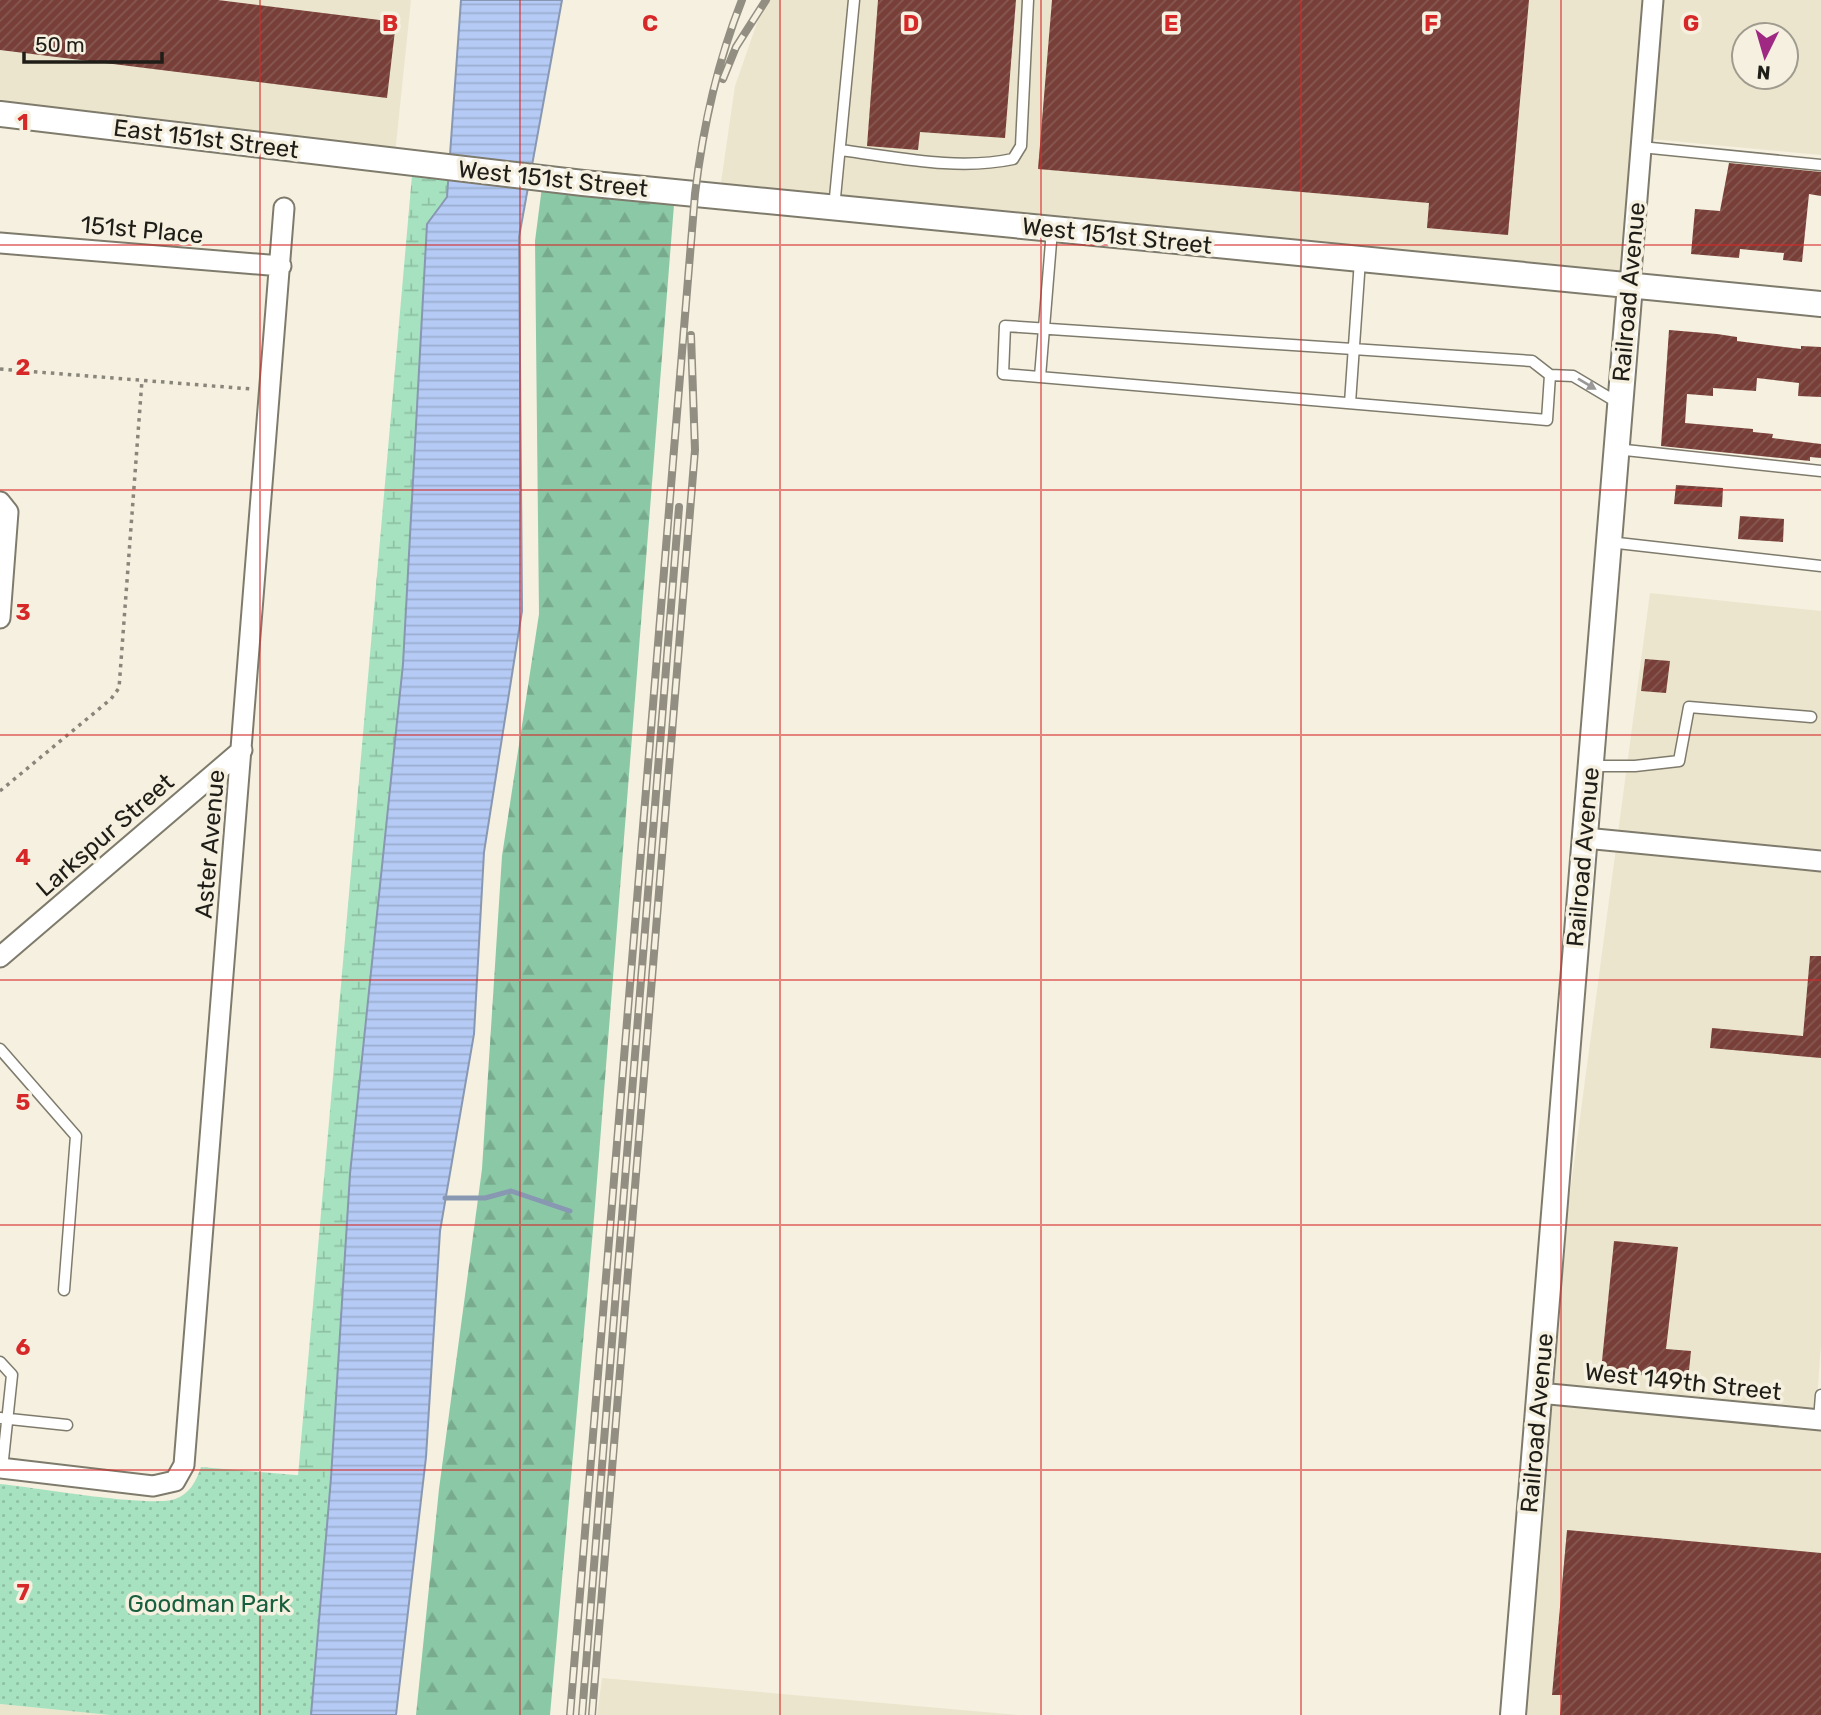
<svg xmlns="http://www.w3.org/2000/svg" width="1821" height="1715" font-family="Rubik,sans-serif">
	<style>
		.built { fill: #ece5cd; fill-rule: evenodd }
		.forest { fill: url(#forest-firs) }
		.wetland { fill: url(#wetland-marsh) }
		.park { fill: url(#park-dots) }
		.water { fill: url(#water-rules); stroke: #8897b2; stroke-width: 2 }
		.lines { fill: none; stroke-linecap: round; stroke-linejoin: round }
		.stream { stroke: #8897b2; stroke-width: 5 }
		.building { fill: url(#building-hatch) }
		.service-casing { stroke: #7f7b6c; stroke-width: 13 }
		.minor-casing { stroke: #7f7b6c; stroke-width: 23 }
		.tertiary-casing { stroke: #7f7b6c; stroke-width: 28 }
		.path { stroke: #89857a; stroke-width: 3.5; stroke-dasharray: 3.5 5; stroke-linecap: butt }
		.service { stroke: #fff; stroke-width: 10 }
		.minor { stroke: #fff; stroke-width: 19 }
		.tertiary { stroke: #fff; stroke-width: 24 }
		.rail-casing { stroke: #928e82; stroke-width: 8 }
		.rail { stroke: #f5f0df; stroke-width: 5; stroke-dasharray: 16; stroke-linecap: butt }
		.oneway { fill: #9a9997 }
		.grid { fill: none; stroke: #d62828; stroke-width: 2; stroke-opacity: 0.55 }
		.labels { text-anchor: middle; dominant-baseline: central; stroke-width: 7; stroke-linejoin: round; paint-order: stroke }
		.street-label { font-size: 24px; fill: #1f1d17; stroke: #f5f0df }
		.park-label { font-size: 24px; fill: #185f3f; stroke: #f5f0df }
		.grid-label { font-size: 23px; text-anchor: middle; font-weight: bold; fill: #d62828; stroke: #f5f0df; stroke-width: 7; stroke-linejoin: round; paint-order: stroke }
	</style>
	<defs>
		<pattern id="forest-firs" width="22" height="20" patternUnits="userSpaceOnUse" patternTransform="scale(1.75)"><rect width="22" height="20" fill="#8bc8a6"/><path d="M5 1l3.5 6h-7zM16 11l3.5 6h-7z" fill="#78ab8e"/></pattern>
		<pattern id="wetland-marsh" width="20" height="14" patternUnits="userSpaceOnUse" patternTransform="scale(1.75)"><rect width="20" height="14" fill="#a6e2c0"/><path d="M1 5h8M5 5V1M11 12h8M15 12V8" fill="none" stroke="#8ec1a4"/></pattern>
		<pattern id="park-dots" width="8" height="8" patternUnits="userSpaceOnUse" patternTransform="scale(1.75)"><rect width="8" height="8" fill="#a6e2c0"/><path d="M2 2h.1M6 6h.1" fill="none" stroke="#8ec1a4" stroke-width="1.8" stroke-linecap="round"/></pattern>
		<pattern id="water-rules" width="6" height="5" patternUnits="userSpaceOnUse" patternTransform="scale(1.75)"><rect width="6" height="5" fill="#b5cbf5"/><path d="M0 2.5h6" fill="none" stroke="#9baed1"/></pattern>
		<pattern id="building-hatch" width="6" height="6" patternUnits="userSpaceOnUse" patternTransform="scale(1.75)"><rect width="6" height="6" fill="#783f38"/><path d="M-1 1l2-2M0 6l6-6M5 7l2-2" fill="none" stroke="#865852"/></pattern>
	</defs>
	<rect width="100%" height="100%" fill="#f5f0df"/>
	<!-- built -->
	<path class="built" d="M0,0H411L394,164L0,115Z
		M765,0H1821V155L1640,138L1622,284L719,196L735,86ZM1744,35H1786V77H1744Z
		M1650,593L1821,611V1344L1816,1416L1544,1388Z
		M1539,1393L1821,1420V1715H1513Z
		M602,1678L1019,1715H597Z
		M0,1704L110,1715H0Z"/>
	<!-- forest -->
	<path class="forest" d="M543,179L675,192L594,1218L550,1715H416L439,1489L482,1169L502,856L539,614L535,241Z"/>
	<!-- wetland -->
	<path class="wetland" d="M413,164L451,168L447,197L427,224L406,669L311,1715H277Z"/>
	<!-- park -->
	<path class="park" d="M201,1467L331,1478L311,1715H110L0,1704V1484C33,1487 150,1508 175,1499C190,1494 196,1481 201,1467Z"/>
	<!-- water -->
	<path class="water" d="M461,0H562L519,237L522,611L484,852L474,1034L440,1231L426,1457L396,1715H311L331,1478L350,1174L403,664L427,224L447,197Z"/>
	<g class="lines">
		<!-- stream -->
		<path class="stream" d="M445,1198H485L511,1191L570,1211"/>
	</g>
	<!-- building -->
	<path class="building" d="M0,0H218L396,22L387,98L0,50Z
		M878,0H1016L1005,138L920,132L918,150L867,146Z
		M1052,0H1529L1508,235L1427,228L1429,203L1038,169Z
		M1729,163L1821,172V196L1809,194L1802,262L1783,260L1784,253L1740,249L1739,258L1691,254L1695,209L1720,211Z
		M1669,330L1717,334L1737,337V341L1801,349V346L1821,347V397L1798,396L1799,383L1757,378L1756,391L1713,388V396L1687,394L1685,423L1753,429V432L1773,434L1772,438L1821,444V458L1810,457V461L1661,446Z
		M1676,485L1723,488L1722,507L1674,504Z
		M1740,516L1784,519L1783,542L1738,539Z
		M1645,659L1670,661L1666,693L1641,691Z
		M1810,956H1821V1058L1710,1048L1712,1028L1803,1036Z
		M1614,1241L1678,1247L1666,1349L1691,1351L1688,1380L1601,1371Z
		M1567,1530L1821,1553V1715H1560L1562,1695H1552Z"/>
	<g class="lines">
		<defs>
			<path id="service" d="M1641,147L1821,165
				M840,150C896,157 957,171 1013,159L1021,146L1028,0
				M834,208L854,0
				M1550,375L1547,420L1003,374L1005,326L1532,361L1550,375L1573,376L1620,404
				M1040,377L1052,230
				M1350,403L1360,260
				M1616,449L1821,471
				M1609,542L1821,566
				M1591,766H1635L1679,761L1689,707L1811,717
				M0,1049L76,1136L64,1290
				M0,1362L12,1375L2,1469
				M0,1418L67,1425
				M1819,1420L1821,1395"/>
			<path id="minor" d="M0,243L281,266
				M1630,285L1653,0
				M0,502L8,512L0,618
				M1585,838L1821,861
				M0,957L242,750
				M1539,1393L1821,1420
				M0,1468L153,1486L175,1481L184,1465L284,208"/>
			<path id="tertiary" d="M0,114L583,183L1821,304
				M1513,1715L1630,285"/>
		</defs>
		<!-- service casing -->
		<use href="#service" class="service-casing"/>
		<!-- minor casing -->
		<use href="#minor" class="minor-casing"/>
		<!-- tertiary casing -->
		<use href="#tertiary" class="tertiary-casing"/>
		<!-- path -->
		<path class="path" d="M0,369L251,389
			M0,791L111,699L119,688L142,380"/>
		<!-- service -->
		<use href="#service" class="service"/>
		<!-- minor -->
		<use href="#minor" class="minor"/>
		<!-- tertiary -->
		<use href="#tertiary" class="tertiary"/>
		<defs>
			<path id="rail" d="M723,79L736,47L766,0
				M570,1715L695,194C703,126 717,63 742,0
				M582,1715L679,507
				M592,1715L695,450L691,335"/>
		</defs>
		<!-- rail casing -->
		<use href="#rail" class="rail-casing"/>
		<!-- rail -->
		<use href="#rail" class="rail"/>
	</g>
	<!-- one-way arrows -->
	<defs><path id="oneway-solid" d="M-6-.8H1V-3.2L6.5 0L1 3.2V.8H-6Z" transform="scale(1.75)"/></defs>
	<use class="oneway" href="#oneway-solid" transform="translate(1587 384) rotate(31)"/>
	<!-- grid -->
	<path class="grid" d="M260,0V1715M520,0V1715M780,0V1715M1041,0V1715M1301,0V1715M1561,0V1715M0,245H1821M0,490H1821M0,735H1821M0,980H1821M0,1225H1821M0,1470H1821"/>
	<g class="labels">
		<!-- street labels -->
		<g class="street-label">
			<text transform="translate(206 139) rotate(7)">East 151st Street</text>
			<text transform="translate(553 179) rotate(6)">West 151st Street</text>
			<text transform="translate(142 230) rotate(5)">151st Place</text>
			<text transform="translate(1117 236) rotate(6)">West 151st Street</text>
			<text transform="translate(1629 292) rotate(-85)">Railroad Avenue</text>
			<text transform="translate(105 835) rotate(-41)">Larkspur Street</text>
			<text transform="translate(210 844) rotate(-85)">Aster Avenue</text>
			<text transform="translate(1583 857) rotate(-85)">Railroad Avenue</text>
			<text transform="translate(1683 1382) rotate(6)">West 149th Street</text>
			<text transform="translate(1537 1423) rotate(-85)">Railroad Avenue</text>
		</g>
		<!-- park labels -->
		<g class="park-label">
			<text x="209" y="1604">Goodman Park</text>
		</g>
	</g>
	<g class="grid-label">
		<text x="390" y="31">B</text>
		<text x="650" y="31">C</text>
		<text x="911" y="31">D</text>
		<text x="1171" y="31">E</text>
		<text x="1431" y="31">F</text>
		<text x="1691" y="31">G</text>
		<text x="23" y="130">1</text>
		<text x="23" y="375">2</text>
		<text x="23" y="620">3</text>
		<text x="23" y="865">4</text>
		<text x="23" y="1110">5</text>
		<text x="23" y="1355">6</text>
		<text x="23" y="1600">7</text>
	</g>
	<!-- north arrow -->
	<g transform="translate(1765 56) rotate(185)"><circle r="33" fill="#f5f0df" stroke="#9f9c8f" stroke-width="2"/>
	<path d="M0-5L12 26L0 18L-12 26Z" fill="#9f2982"/>
	<text y="-10" font-size="19" font-weight="bold" text-anchor="middle" fill="#1f1d17">N</text>
	</g>
	<!-- scale -->
	<path d="M24 52v10h138v-10" fill="none" stroke="#1f1d17" stroke-width="3.5"/>
	<text x="35" y="52" font-size="21" fill="#1f1d17" stroke="#f5f0df" stroke-width="5" paint-order="stroke">50 m</text>
</svg>
